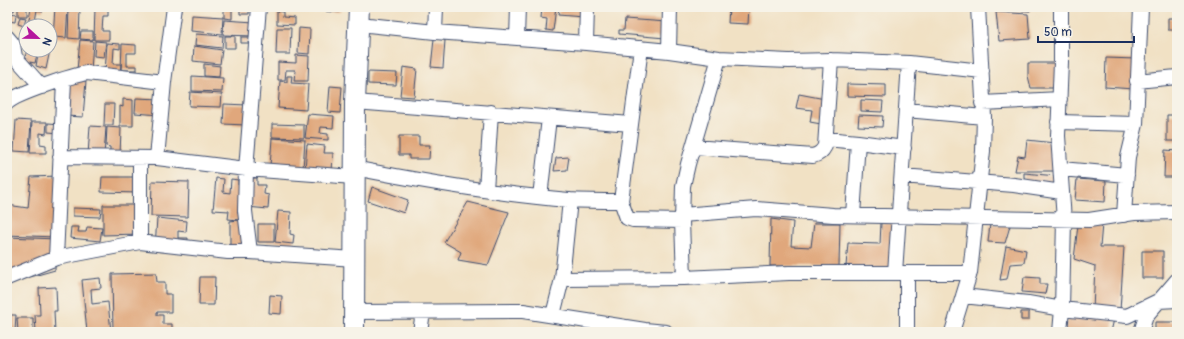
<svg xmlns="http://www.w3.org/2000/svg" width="1184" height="339" font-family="Pangolin,sans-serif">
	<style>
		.building { fill: #e0a77b }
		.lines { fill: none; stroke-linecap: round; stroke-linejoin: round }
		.street-casing { stroke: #3b4a6d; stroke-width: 16 }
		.secondary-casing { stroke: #3b4a6d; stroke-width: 22 }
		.street { stroke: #fff; stroke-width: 14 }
		.secondary { stroke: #fff; stroke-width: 20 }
	</style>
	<rect width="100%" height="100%" fill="#f7f3e8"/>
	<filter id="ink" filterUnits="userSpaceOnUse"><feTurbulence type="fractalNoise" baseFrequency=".025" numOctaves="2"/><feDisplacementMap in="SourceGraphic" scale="8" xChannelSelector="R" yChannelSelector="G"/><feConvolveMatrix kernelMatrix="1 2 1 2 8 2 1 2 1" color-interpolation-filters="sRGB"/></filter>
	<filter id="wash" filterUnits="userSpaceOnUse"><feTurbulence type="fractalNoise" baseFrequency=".012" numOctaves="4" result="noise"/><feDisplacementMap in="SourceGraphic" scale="16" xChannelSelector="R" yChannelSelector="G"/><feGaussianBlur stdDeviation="0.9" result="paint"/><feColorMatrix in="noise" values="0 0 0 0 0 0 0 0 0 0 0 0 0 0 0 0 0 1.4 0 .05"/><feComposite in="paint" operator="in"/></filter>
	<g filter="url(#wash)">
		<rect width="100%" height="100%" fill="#f1e1c4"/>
		<g id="blocks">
			<!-- building -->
			<path class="building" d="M7,7H15L14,11L7,10Z
				M18,7H27V16H18Z
				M31,7H43V11L37,10L35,21L42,22V26H28Z
				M55,7H68L66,38L53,37Z
				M224,7H232V19L224,18Z
				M240,7H249V14H240Z
				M278,7H311L310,12L278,10Z
				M312,7H341L340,12L312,11Z
				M542,7H556L553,31L546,30L547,19L541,18Z
				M559,7H585L584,17L558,15Z
				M729,7H749L748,24L728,23Z
				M999,7H1031L1030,11L999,9Z
				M69,8L80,9L79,39L68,38Z
				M95,8H108V16H103L102,31H109V40H94Z
				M277,11L283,12V17L295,18V25L277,24Z
				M996,12L1028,14L1030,39L999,41Z
				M10,13L16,14L15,22L9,21Z
				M192,15L223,17L222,34L191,31Z
				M20,17L26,18L24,26L18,24Z
				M1168,18H1177V30H1168Z
				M625,19L667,22L665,38L619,34V30H624Z
				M224,20L254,22L253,36L223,35Z
				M277,28H291L290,54H276Z
				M299,28L310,29L309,54L298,53Z
				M81,31H93V40L80,39Z
				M196,34L223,36L222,48L195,45Z
				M225,36H235V48H225Z
				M241,37H253V43H241Z
				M434,39L445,40L443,68L431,67Z
				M80,40L93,41L91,71L77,70Z
				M95,41L106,42L104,57L94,56Z
				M107,43L120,44V49L114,48L113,64H121L120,75L105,73Z
				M122,44L136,45V53H127V66H137V70H121Z
				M194,46L222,50L220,64L193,61Z
				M27,50H38L35,63L24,61Z
				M39,50H50L46,69L36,66Z
				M296,55L309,56L308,81H294L295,70H286L285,80H278V62L296,63Z
				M1106,58L1136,59L1134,89L1105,87Z
				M1028,63H1060L1059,88H1031L1028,76Z
				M204,64L220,66L219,77L204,76Z
				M403,67L417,69L414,97L400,96Z
				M368,72L397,73L396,85L368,84Z
				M192,76L223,78L222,92L192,91Z
				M287,76H292L291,83L308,84L306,110L278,108L280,81L287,82Z
				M68,80L86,81L83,117L66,116Z
				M847,84L886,85V97L847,96Z
				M330,86L342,87L340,113L328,112Z
				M190,92L222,94L221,107L189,106Z
				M799,94L825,99L821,124L810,122L812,110L796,108Z
				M136,98L161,99L160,115L135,113Z
				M123,99L133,100V126H120V106L123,107Z
				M861,100L883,101L882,112L861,111Z
				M105,104H114L113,125H104Z
				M224,104L247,105L246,125L223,124Z
				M308,114L334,116L333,128L321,127L320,133L328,134V140L305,138Z
				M859,115L883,116L882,127L858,126Z
				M1167,115H1177V141H1167Z
				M16,120L31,121L29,152L14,151Z
				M32,122H47L46,134L40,133V144L46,145V153H30Z
				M48,123L61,124L60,133L48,132Z
				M272,124L304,125V138L272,137Z
				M90,126L106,127L104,156L88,155Z
				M107,127L121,128L120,156H110V147L106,146Z
				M399,136H419V145H430L429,159H409V155H399Z
				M272,138L305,140L303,169L270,167Z
				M1027,140L1055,143V171H1015L1018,156L1025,157Z
				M307,144L325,146L324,153H333L332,172L305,170Z
				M1165,150L1177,151V177H1164Z
				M569,157L567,170L554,171L556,158Z
				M1024,173L1057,176L1055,185L1024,182Z
				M58,176L55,237L7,235V205L28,208L31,177Z
				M102,177H138V193L101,192Z
				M216,178L224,179L223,192L230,193L231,179L238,180V185H244L245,248H230V221L239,220L228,219L229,211L213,210Z
				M249,178H257V185H265L264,194L269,195L268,209L247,207Z
				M1077,179L1106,181L1105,202L1075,200Z
				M152,181L189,182L188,217L151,216Z
				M372,187L408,200L404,213L368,201Z
				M468,202L509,212L488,265L458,260L461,252L444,242Z
				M103,205H138V234L103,235Z
				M73,208L101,209L100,217L73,216Z
				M278,211L291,212L290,234L294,235L293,244L275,242Z
				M157,218L187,221L186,232L178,231V238H188L187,250L155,247Z
				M771,219L793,222L791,246L811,247L814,223H840L839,266H770Z
				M881,223L895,224L892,269L846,266L848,243L880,244Z
				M258,224H274V242H258Z
				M990,224L1010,226L1005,243L988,242Z
				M1102,224L1100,247H1124L1120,311L1093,310L1095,266L1074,259L1078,225Z
				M71,227H79L78,232H86L87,227L102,228L100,241L70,238Z
				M7,237L56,239L55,270L27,278L7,277Z
				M1006,246L1026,250L1024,263L1010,264L1007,279L1000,280Z
				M1142,251H1163V278H1142Z
				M156,273L157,282H165V294H171V312H157V315H163V324H172V332H113L112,274Z
				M200,277H215L214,305H199Z
				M1024,277L1040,278V284H1047L1045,294L1022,292Z
				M100,278L101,288L91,289L92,304L108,302L111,332H87L82,280Z
				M56,287L57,311H54L55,332H36L35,315H40L39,288Z
				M270,295L282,296L281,314L269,313Z
				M1021,312H1029V320H1021Z
				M1070,313L1114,319L1111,332H1064Z
				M7,315H16L15,332H7Z
				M17,318H33V332H18Z
				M1155,322H1177V332H1155Z"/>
		</g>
	</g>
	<g filter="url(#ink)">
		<use href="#blocks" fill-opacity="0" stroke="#3b4a6d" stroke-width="1"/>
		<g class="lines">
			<defs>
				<path id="street" d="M359,24L435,32L586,43L669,51L719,58L789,61L831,60L909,63L982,71
					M435,32L436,7
					M7,37L13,44L15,57L42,87
					M517,38L518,7
					M586,43L587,7
					M641,48L621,201L627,218L633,220L682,221
					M669,51L670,7
					M1137,81L1177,77
					M355,102L631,124
					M7,103C15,94 74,75 87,73L164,82
					M982,103L1060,99
					M906,110L984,117
					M1058,122L1136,124
					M826,139L858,142L904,148
					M694,147L813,156C819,154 822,152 825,146L831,60
					M60,157L157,158L246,169L354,177
					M157,158L164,82L174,7
					M354,168C425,182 497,194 569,200C586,201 603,201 621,201
					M1061,169L1127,175
					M902,176L1014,185L1062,192
					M486,190L491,112
					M540,197L549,118
					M682,215L756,209L833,215L1089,220L1134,213L1177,212
					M853,215L858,142
					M1124,215L1128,157L1136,124L1141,7
					M140,242V158
					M250,252L245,211L246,169L259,7
					M56,258L64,80
					M895,273L909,63
					M7,278L56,258L140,242L228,252H250L355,259
					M684,278L682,221L683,186L688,164L719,58
					M562,279L684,278L789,273H970
					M963,296L1028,303L1062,309L1127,316L1158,301L1177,300
					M355,312L523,311L645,330L666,332
					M553,315L562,279L570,200
					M420,332L423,312
					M907,332V273
					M952,332L970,273L983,151L984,117L978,7
					M1060,332L1062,309L1064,220L1058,136L1061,62V7
					M1141,332L1146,316L1177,280"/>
				<path id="secondary" d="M354,332L355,102L359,7"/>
			</defs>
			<!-- street casing -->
			<use href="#street" class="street-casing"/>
			<!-- secondary casing -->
			<use href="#secondary" class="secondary-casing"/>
			<!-- street -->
			<use href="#street" class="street"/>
			<!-- secondary -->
			<use href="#secondary" class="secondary"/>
		</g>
	</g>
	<!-- margin -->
	<rect width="1184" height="339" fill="none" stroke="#f7f3e8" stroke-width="24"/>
	<!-- north arrow -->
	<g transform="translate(38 38) rotate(112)"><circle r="19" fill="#f7f3e8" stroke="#9fa5b1"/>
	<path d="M0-3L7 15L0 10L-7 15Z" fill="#b5179e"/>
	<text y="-6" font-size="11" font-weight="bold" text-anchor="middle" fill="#1b2f5e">N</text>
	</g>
	<!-- scale -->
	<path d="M1038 36v6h96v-6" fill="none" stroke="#1b2f5e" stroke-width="2"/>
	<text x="1044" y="36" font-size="12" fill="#1b2f5e" stroke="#f7f3e8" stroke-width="3" paint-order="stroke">50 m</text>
</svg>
